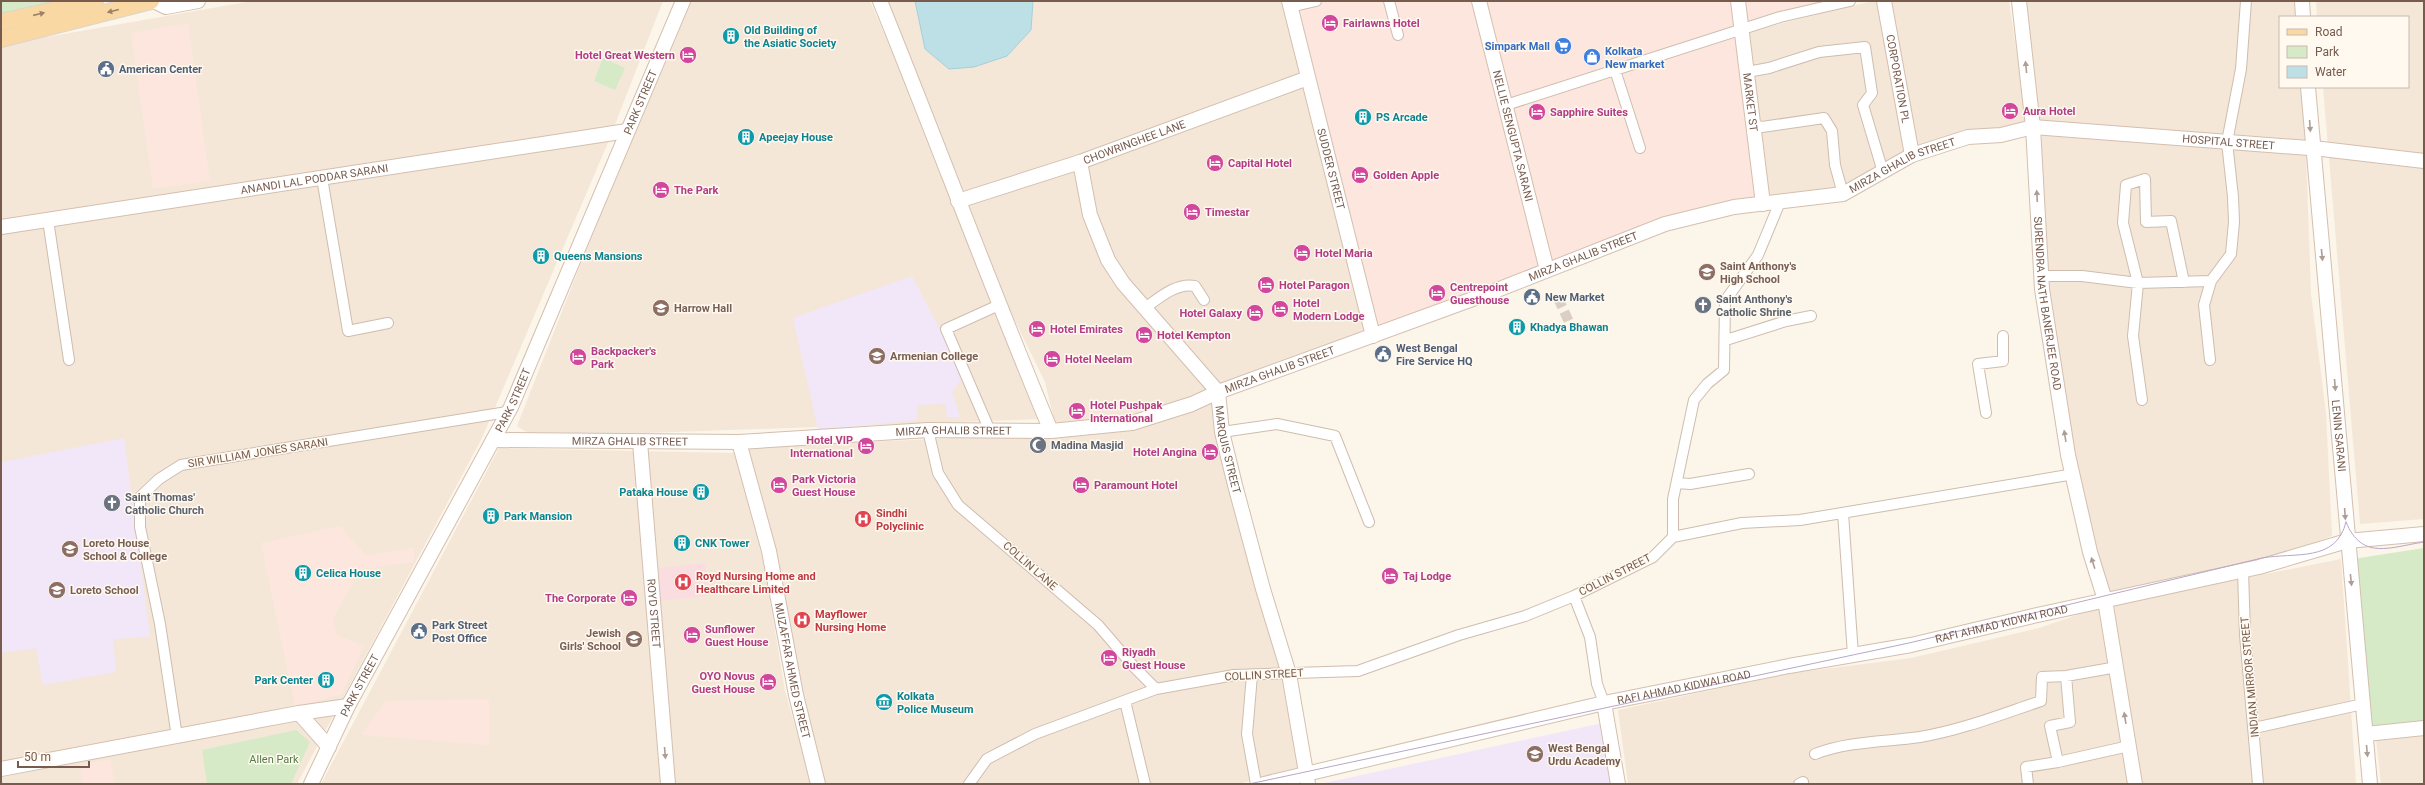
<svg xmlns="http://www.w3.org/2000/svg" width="2425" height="785" font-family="Roboto,sans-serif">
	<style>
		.residential { fill: #f4e7d8 }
		.commercial { fill: #fce6de }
		.education { fill: #f2e6f9 }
		.medical { fill: #fadde0 }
		.green { fill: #d6eac7 }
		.water { fill: #bde0e6; stroke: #a4d0d8 }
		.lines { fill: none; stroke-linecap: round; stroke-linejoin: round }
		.street-tunnel { stroke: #dbcec2; stroke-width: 10; stroke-dasharray: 10 5; stroke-linecap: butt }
		.street-casing { stroke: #cebdaf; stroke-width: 12 }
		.secondary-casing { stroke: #d4bfaf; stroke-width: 16 }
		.primary-casing { stroke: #dcd4d1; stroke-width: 18 }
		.street { stroke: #fff; stroke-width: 10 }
		.secondary { stroke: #fff; stroke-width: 14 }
		.primary { stroke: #f9d8a4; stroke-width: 16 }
		.tram { stroke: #b8a7c7; stroke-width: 1 }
		.oneway { fill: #9e8067 }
		.oneway2 { fill: #ad9d94 }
		.labels { text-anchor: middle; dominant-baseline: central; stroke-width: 3; stroke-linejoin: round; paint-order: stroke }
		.hotel-label { font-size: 11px; font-weight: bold; fill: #b23c85; stroke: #fff9f0; text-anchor: start }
		.culture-label { font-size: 11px; font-weight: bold; fill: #0d838f; stroke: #fff9f0; text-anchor: start }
		.shop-label { font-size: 11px; font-weight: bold; fill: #366cbe; stroke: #fff9f0; text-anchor: end }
		.service-label { font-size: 11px; font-weight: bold; fill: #4e5e75; stroke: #fff9f0; text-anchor: start }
		.street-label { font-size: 11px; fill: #775b4d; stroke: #fff9f0 }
		.education-label { font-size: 11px; font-weight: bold; fill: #785e54; stroke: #fff9f0; text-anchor: start }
		.worship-label { font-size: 11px; font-weight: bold; fill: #5b616d; stroke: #fff9f0; text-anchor: start }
		.health-label { font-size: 11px; font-weight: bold; fill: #be3a42; stroke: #fff9f0; text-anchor: start }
		.park-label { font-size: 11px; fill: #557c44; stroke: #fff9f0 }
	</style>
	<rect width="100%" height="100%" fill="#fcf5e9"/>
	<!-- residential -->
	<path class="residential" d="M252,1H663L607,145L482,438L297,784H1V45Z
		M684,1H870L926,129L954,209L1035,386L1043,419L534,437L517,426Z
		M884,1H1283L1368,331L1133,418L1055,424L1045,382L998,286Z
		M1873,1H2009L2027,124L1965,134L1840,191L1768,197L1747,32Z
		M2024,1H2296L2297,17H2280V87H2302L2305,141L2038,122Z
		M2316,1H2424V519L2360,524L2323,87H2408V17H2317Z
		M2038,133L2306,153L2311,294L2326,413L2332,536L2268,560L2110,594L2095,551L2064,402L2048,274Z
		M1212,402L1285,677L1300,769L1238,784H825L806,707L776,553L748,448L1135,429L1186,414Z
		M499,448L734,453L764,564L785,691L812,784H321Z
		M2341,559L2356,784H2137L2114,604Z
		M2103,606L2130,784H1628L1618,710L1792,673L1911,658L2039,628Z
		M2424,734V784H2381L2376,739Z"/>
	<!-- commercial -->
	<path class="commercial" d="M1293,1H1475L1542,268L1377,330Z
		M1484,1H1846L1738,28L1759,203L1730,204L1550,266Z
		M188,23L210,181L153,189L131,33Z
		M340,526L366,555L414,548V562L361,569L333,618L337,635L364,646L342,694L295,707L261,543Z
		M489,699V745L361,735L386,701Z
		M110,759L115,784H83L79,765Z"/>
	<!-- education -->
	<path class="education" d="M912,276L964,376L952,392L960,417H947L945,404L917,405V420L818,430L793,318Z
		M124,438L150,637L113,639L116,672L43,685L36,648L1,653V462Z
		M1603,723L1614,784H1320Z"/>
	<!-- medical -->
	<path class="medical" d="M705,563L708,596L660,601L657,568Z"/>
	<!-- green -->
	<path class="green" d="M1,1H90L1,21Z
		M603,58L625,68L615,90L594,81Z
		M2424,548V721L2367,726L2353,559Z
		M296,730L310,742L291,784H207L202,750Z"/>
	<!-- water -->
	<path class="water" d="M915,1H1033L1031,30L1007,56L974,67L949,69L925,49Z"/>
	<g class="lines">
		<!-- street-tunnel -->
		<path class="street-tunnel" d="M1558,298L1569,322"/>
		<defs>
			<path id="street" d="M1389,1L1398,35
				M1290,7L1316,1
				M1615,70L1640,148
				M1747,72L1769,68L1819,52L1865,47L1872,93L1863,105L1883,172
				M1506,105L1780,17L1850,1
				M1753,125L1762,127L1824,118L1832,131L1835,165L1843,194
				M322,178L348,331L388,323
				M48,220L69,360
				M2041,276H2082L2138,283L2211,281
				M1145,308C1159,298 1177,282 1195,286L1204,300
				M1726,340L1786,321L1811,316
				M2210,360L2204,305L2211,281L2231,254L2234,222L2233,197L2227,142L2241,69L2246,1
				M2142,400L2133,336L2138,283L2123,223L2126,185L2145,179L2146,222L2171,221L2184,282
				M1986,413L1978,364L2003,361V336
				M928,430L938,473L958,505L1098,625L1135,668L1156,689
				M990,431L946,329L999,305
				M1222,432L1277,424L1335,436L1369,522
				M1677,483L1690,484L1749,474
				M1843,513L1853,655
				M1673,537L1742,523L1800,520L2074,474
				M1673,537V499L1694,400L1707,384L1724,370L1725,301L1758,255L1780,202
				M2243,570L2245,635L2258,784
				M1574,596L1590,637L1597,684L1604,703
				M1252,675L1247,734L1256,784
				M1125,701L1145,784
				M2254,728L2363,704
				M177,737L160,624L140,527V497L159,479L181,465L507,412
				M1815,754C1848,741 1885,742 1920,737C1962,730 2002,714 2041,701L2042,677L2066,676L2117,667
				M2058,762L2129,746
				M969,784L987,759L1035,734L1156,689L1234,675L1358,671L1459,635L1525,616L1574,596L1653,557L1673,537
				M1799,784L1803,782V784
				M2028,784L2026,767L2058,762L2050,726L2070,722L2066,676"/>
			<g id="secondary">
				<path d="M154,1L166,7L198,1"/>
				<path d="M880,1C938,144 991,288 1051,431"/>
				<path id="s1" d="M1289,1L1373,336"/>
				<path id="s2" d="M1479,1L1547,270"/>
				<path id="s3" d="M1738,1L1763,204"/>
				<path id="s4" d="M1884,1L1912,155"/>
				<path id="s5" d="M2019,1L2033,127L2042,289L2068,455L2090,552L2105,600L2135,784"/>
				<path d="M2302,1L2303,17"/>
				<path id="s6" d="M2308,87L2370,784"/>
				<path id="s7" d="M1080,162L1090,215L1108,260L1123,283L1218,392L1222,432L1235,485L1263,589L1289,674L1308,784"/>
				<path id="s8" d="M958,201L1080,162L1308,78"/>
				<path id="s9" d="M1,227L627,131"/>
				<path id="s10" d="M493,440L739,442L928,430L1051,431L1132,423L1192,404L1218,392L1492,292L1665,224L1734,207L1843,194L1912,155L1968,137L2001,135L2033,127L2322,149L2424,161"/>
				<path id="s11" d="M640,442L668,784"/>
				<path id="s12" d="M739,442L769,551L796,695L818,784"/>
				<path d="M1604,703L1618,784"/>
				<path d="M299,713L329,747"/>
				<path d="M2366,734L2424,728"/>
				<path d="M1,769L299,713L348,706"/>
				<path id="s13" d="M311,784L348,706L511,407L683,1"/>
				<path id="s14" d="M1264,784L1604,703L1789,666L1911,645L2033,616L2259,567L2347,541L2424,534"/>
			</g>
			<path id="primary" d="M1,22L95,1
				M1,39L151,1"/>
		</defs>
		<!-- street casing -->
		<use href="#street" class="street-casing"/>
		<!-- secondary casing -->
		<use href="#secondary" class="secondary-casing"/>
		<!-- primary casing -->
		<use href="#primary" class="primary-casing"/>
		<!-- street -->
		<use href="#street" class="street"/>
		<!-- secondary -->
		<use href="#secondary" class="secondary"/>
		<!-- primary -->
		<use href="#primary" class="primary"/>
		<!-- tram -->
		<path class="tram" d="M2346,522C2362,561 2390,547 2424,542
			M1249,784L1909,643L2262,558C2295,552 2336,563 2346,522"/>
	</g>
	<!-- one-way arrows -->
	<defs><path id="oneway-solid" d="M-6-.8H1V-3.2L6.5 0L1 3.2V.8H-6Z"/></defs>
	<g class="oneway">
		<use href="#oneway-solid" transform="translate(113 11) rotate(166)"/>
		<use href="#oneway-solid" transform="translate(39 14) rotate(-13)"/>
	</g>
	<g class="oneway2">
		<use href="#oneway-solid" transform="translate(2026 67) rotate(-96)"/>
		<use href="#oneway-solid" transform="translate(2310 126) rotate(86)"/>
		<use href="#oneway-solid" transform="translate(2037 196) rotate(-93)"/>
		<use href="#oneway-solid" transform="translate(2322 255) rotate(84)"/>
		<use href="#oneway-solid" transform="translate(2335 385) rotate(85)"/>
		<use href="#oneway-solid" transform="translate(2065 436) rotate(-99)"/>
		<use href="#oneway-solid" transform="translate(2345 514) rotate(86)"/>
		<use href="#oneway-solid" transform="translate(2093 563) rotate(-108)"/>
		<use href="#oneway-solid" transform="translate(2351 580) rotate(84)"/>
		<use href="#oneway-solid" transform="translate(2125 718) rotate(-99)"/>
		<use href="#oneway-solid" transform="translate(2367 751) rotate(85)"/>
		<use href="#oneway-solid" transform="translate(665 753) rotate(85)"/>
	</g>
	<!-- icons -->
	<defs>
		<symbol id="hotel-disc" viewBox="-11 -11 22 22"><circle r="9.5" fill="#d1479c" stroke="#fff9f0"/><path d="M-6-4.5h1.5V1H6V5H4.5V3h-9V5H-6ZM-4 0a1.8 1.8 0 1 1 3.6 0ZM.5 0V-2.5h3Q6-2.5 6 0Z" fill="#fff"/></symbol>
		<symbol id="building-disc" viewBox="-11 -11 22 22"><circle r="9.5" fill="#0f9aa8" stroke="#fff9f0"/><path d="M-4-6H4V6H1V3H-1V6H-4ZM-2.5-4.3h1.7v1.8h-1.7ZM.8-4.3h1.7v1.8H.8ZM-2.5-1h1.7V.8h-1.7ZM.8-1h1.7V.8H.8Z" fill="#fff"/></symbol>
		<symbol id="supermarket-disc" viewBox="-11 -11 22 22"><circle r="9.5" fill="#3f7fe0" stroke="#fff9f0"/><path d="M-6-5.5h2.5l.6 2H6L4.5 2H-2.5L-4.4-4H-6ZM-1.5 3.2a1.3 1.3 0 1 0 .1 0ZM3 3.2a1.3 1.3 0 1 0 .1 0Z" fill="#fff"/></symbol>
		<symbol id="shop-disc" viewBox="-11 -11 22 22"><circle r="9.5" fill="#3f7fe0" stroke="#fff9f0"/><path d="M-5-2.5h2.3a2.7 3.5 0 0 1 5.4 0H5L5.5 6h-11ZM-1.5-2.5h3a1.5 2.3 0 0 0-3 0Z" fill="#fff"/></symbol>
		<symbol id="civic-disc" viewBox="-11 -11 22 22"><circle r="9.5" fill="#5c6f8a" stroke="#fff9f0"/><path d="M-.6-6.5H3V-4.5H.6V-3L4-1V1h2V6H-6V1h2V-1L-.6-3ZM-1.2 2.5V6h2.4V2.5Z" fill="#fff"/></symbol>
		<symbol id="school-disc" viewBox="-11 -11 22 22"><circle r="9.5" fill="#8d6e63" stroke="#fff9f0"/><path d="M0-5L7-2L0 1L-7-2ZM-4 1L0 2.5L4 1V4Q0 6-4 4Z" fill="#fff"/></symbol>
		<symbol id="church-disc" viewBox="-11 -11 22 22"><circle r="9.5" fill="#6b7280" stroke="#fff9f0"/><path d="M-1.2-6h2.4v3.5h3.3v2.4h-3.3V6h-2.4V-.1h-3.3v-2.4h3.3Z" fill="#fff"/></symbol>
		<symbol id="university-disc" viewBox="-11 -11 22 22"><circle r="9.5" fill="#8d6e63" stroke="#fff9f0"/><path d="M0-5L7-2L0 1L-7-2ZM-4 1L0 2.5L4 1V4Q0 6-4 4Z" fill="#fff"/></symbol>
		<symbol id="mosque-disc" viewBox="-11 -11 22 22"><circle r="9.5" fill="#6b7280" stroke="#fff9f0"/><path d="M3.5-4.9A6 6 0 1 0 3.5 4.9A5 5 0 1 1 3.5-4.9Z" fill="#fff"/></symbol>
		<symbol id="hospital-disc" viewBox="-11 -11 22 22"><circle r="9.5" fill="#e0444e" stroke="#fff9f0"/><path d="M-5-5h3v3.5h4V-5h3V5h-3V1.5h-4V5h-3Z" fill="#fff"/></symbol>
		<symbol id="museum-disc" viewBox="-11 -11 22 22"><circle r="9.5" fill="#0f9aa8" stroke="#fff9f0"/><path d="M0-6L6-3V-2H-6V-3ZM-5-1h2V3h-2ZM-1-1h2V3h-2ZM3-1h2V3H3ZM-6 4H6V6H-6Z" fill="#fff"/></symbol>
	</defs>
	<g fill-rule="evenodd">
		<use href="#hotel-disc" x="1320" y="13" width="20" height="20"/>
		<use href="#building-disc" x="721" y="26" width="20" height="20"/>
		<use href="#supermarket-disc" x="1553" y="36" width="20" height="20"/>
		<use href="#hotel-disc" x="678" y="45" width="20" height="20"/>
		<use href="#shop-disc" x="1582" y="47" width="20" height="20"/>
		<use href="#civic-disc" x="96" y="59" width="20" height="20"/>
		<use href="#hotel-disc" x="2000" y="101" width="20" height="20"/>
		<use href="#hotel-disc" x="1527" y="102" width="20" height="20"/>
		<use href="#building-disc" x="1353" y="107" width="20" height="20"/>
		<use href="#building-disc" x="736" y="127" width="20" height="20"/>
		<use href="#hotel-disc" x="1205" y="153" width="20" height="20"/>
		<use href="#hotel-disc" x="1350" y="165" width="20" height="20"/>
		<use href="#hotel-disc" x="651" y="180" width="20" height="20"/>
		<use href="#hotel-disc" x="1182" y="202" width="20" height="20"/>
		<use href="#hotel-disc" x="1292" y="243" width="20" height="20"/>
		<use href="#building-disc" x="531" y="246" width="20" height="20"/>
		<use href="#school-disc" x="1697" y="262" width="20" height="20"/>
		<use href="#hotel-disc" x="1256" y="275" width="20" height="20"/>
		<use href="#hotel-disc" x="1427" y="283" width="20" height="20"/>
		<use href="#civic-disc" x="1522" y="287" width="20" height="20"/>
		<use href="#church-disc" x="1693" y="295" width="20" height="20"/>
		<use href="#school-disc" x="651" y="298" width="20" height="20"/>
		<use href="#hotel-disc" x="1270" y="299" width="20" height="20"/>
		<use href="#hotel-disc" x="1245" y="303" width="20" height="20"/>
		<use href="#building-disc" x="1507" y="317" width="20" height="20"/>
		<use href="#hotel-disc" x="1027" y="319" width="20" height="20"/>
		<use href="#hotel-disc" x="1134" y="325" width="20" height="20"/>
		<use href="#civic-disc" x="1373" y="344" width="20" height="20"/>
		<use href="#university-disc" x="867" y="346" width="20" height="20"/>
		<use href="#hotel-disc" x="568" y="347" width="20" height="20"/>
		<use href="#hotel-disc" x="1042" y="349" width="20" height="20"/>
		<use href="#hotel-disc" x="1067" y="401" width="20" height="20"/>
		<use href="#mosque-disc" x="1028" y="435" width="20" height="20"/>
		<use href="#hotel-disc" x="856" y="436" width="20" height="20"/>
		<use href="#hotel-disc" x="1200" y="442" width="20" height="20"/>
		<use href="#hotel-disc" x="769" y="475" width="20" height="20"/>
		<use href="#hotel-disc" x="1071" y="475" width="20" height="20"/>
		<use href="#building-disc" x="691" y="482" width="20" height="20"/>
		<use href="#church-disc" x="102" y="493" width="20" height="20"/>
		<use href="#building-disc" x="481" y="506" width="20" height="20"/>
		<use href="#hospital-disc" x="853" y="509" width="20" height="20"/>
		<use href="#building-disc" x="672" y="533" width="20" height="20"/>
		<use href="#university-disc" x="60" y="539" width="20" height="20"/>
		<use href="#building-disc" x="293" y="563" width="20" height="20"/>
		<use href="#hotel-disc" x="1380" y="566" width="20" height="20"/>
		<use href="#hospital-disc" x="673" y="572" width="20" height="20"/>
		<use href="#school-disc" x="47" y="580" width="20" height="20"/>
		<use href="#hotel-disc" x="619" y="588" width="20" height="20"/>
		<use href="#hospital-disc" x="792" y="610" width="20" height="20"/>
		<use href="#civic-disc" x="409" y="621" width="20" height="20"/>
		<use href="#hotel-disc" x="682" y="625" width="20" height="20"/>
		<use href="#school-disc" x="624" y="629" width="20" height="20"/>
		<use href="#hotel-disc" x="1099" y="648" width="20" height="20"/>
		<use href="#building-disc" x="316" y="670" width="20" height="20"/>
		<use href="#hotel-disc" x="758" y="672" width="20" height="20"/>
		<use href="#museum-disc" x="874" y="692" width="20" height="20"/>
		<use href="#university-disc" x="1525" y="744" width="20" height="20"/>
	</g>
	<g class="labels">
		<!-- hotel labels -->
		<g class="hotel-label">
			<text x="1343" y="23">Fairlawns Hotel</text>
			<text x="675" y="55" text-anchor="end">Hotel Great Western</text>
			<text x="2023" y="111">Aura Hotel</text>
			<text x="1550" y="112">Sapphire Suites</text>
			<text x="1228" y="163">Capital Hotel</text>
			<text x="1373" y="175">Golden Apple</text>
			<text x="674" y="190">The Park</text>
			<text x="1205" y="212">Timestar</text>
			<text x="1315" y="253">Hotel Maria</text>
			<text x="1279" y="285">Hotel Paragon</text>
			<text x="1450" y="287">Centrepoint<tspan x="1450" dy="13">Guesthouse</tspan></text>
			<text x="1293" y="303">Hotel<tspan x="1293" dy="13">Modern Lodge</tspan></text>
			<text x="1242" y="313" text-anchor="end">Hotel Galaxy</text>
			<text x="1050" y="329">Hotel Emirates</text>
			<text x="1157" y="335">Hotel Kempton</text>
			<text x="591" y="351">Backpacker's<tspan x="591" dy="13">Park</tspan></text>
			<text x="1065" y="359">Hotel Neelam</text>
			<text x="1090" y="405">Hotel Pushpak<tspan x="1090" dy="13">International</tspan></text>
			<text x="853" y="440" text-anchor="end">Hotel VIP<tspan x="853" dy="13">International</tspan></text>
			<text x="1197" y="452" text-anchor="end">Hotel Angina</text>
			<text x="792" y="479">Park Victoria<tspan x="792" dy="13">Guest House</tspan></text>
			<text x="1094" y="485">Paramount Hotel</text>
			<text x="1403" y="576">Taj Lodge</text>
			<text x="616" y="598" text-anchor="end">The Corporate</text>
			<text x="705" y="629">Sunflower<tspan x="705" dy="13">Guest House</tspan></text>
			<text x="1122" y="652">Riyadh<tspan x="1122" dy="13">Guest House</tspan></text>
			<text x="755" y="676" text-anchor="end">OYO Novus<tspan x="755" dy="13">Guest House</tspan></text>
		</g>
		<!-- culture labels -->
		<g class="culture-label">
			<text x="744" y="30">Old Building of<tspan x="744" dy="13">the Asiatic Society</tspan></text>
			<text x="1376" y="117">PS Arcade</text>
			<text x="759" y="137">Apeejay House</text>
			<text x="554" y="256">Queens Mansions</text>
			<text x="1530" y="327">Khadya Bhawan</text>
			<text x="688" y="492" text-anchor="end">Pataka House</text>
			<text x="504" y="516">Park Mansion</text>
			<text x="695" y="543">CNK Tower</text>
			<text x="316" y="573">Celica House</text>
			<text x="313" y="680" text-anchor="end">Park Center</text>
			<text x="897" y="696">Kolkata<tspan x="897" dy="13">Police Museum</tspan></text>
		</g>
		<!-- shop labels -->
		<g class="shop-label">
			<text x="1550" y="46">Simpark Mall</text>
			<text x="1605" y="51" text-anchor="start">Kolkata<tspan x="1605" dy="13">New market</tspan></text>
		</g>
		<!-- service labels -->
		<g class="service-label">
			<text x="119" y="69">American Center</text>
			<text x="1545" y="297">New Market</text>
			<text x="1396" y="348">West Bengal<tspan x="1396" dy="13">Fire Service HQ</tspan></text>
			<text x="432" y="625">Park Street<tspan x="432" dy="13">Post Office</tspan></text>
		</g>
		<!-- street labels -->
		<g class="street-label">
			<text stroke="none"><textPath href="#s4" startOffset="79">CORPORATION PL</textPath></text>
			<text stroke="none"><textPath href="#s13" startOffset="758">PARK STREET</textPath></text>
			<text stroke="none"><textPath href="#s3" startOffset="102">MARKET ST</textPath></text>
			<text stroke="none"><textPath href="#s2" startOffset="139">NELLIE SENGUPTA SARANI</textPath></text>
			<text stroke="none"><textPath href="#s8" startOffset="186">CHOWRINGHEE LANE</textPath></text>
			<text stroke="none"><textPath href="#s10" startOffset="1790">HOSPITAL STREET</textPath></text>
			<text stroke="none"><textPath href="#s10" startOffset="1456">MIRZA GHALIB STREET</textPath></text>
			<text stroke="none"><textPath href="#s1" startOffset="173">SUDDER STREET</textPath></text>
			<text stroke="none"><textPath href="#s9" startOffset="317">ANANDI LAL PODDAR SARANI</textPath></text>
			<text stroke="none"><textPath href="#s10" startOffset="1121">MIRZA GHALIB STREET</textPath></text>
			<text stroke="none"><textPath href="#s5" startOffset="304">SURENDRA NATH BANERJEE ROAD</textPath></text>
			<text stroke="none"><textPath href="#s10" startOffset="797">MIRZA GHALIB STREET</textPath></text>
			<text stroke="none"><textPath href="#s13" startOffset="434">PARK STREET</textPath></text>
			<text stroke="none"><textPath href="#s10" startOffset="461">MIRZA GHALIB STREET</textPath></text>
			<text stroke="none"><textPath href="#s6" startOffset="350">LENIN SARANI</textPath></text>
			<text stroke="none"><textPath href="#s10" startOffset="137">MIRZA GHALIB STREET</textPath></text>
			<text stroke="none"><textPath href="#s7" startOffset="333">MARQUIS STREET</textPath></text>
			<text transform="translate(258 453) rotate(-9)">SIR WILLIAM JONES SARANI</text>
			<text transform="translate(1030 566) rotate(41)">COLLIN LANE</text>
			<text transform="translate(1615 575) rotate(-27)">COLLIN STREET</text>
			<text stroke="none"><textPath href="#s11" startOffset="172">ROYD STREET</textPath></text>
			<text stroke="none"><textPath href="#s14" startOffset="755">RAFI AHMAD KIDWAI ROAD</textPath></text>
			<text stroke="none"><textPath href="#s12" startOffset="235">MUZAFFAR AHMED STREET</textPath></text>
			<text transform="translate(1264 675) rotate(-3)">COLLIN STREET</text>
			<text transform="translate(2250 677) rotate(-95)">INDIAN MIRROR STREET</text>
			<text stroke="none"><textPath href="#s13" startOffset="110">PARK STREET</textPath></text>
			<text stroke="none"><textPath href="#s14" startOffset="431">RAFI AHMAD KIDWAI ROAD</textPath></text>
		</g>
		<!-- education labels -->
		<g class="education-label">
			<text x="1720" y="266">Saint Anthony's<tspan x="1720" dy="13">High School</tspan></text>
			<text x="674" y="308">Harrow Hall</text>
			<text x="890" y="356">Armenian College</text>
			<text x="83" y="543">Loreto House<tspan x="83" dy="13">School &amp; College</tspan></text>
			<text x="70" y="590">Loreto School</text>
			<text x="621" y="633" text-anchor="end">Jewish<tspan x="621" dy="13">Girls' School</tspan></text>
			<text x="1548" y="748">West Bengal<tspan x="1548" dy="13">Urdu Academy</tspan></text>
		</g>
		<!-- worship labels -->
		<g class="worship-label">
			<text x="1716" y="299">Saint Anthony's<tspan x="1716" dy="13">Catholic Shrine</tspan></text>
			<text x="1051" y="445">Madina Masjid</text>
			<text x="125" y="497">Saint Thomas'<tspan x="125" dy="13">Catholic Church</tspan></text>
		</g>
		<!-- health labels -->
		<g class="health-label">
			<text x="876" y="513">Sindhi<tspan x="876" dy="13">Polyclinic</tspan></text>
			<text x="696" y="576">Royd Nursing Home and<tspan x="696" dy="13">Healthcare Limited</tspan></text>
			<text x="815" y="614">Mayflower<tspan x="815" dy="13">Nursing Home</tspan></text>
		</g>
		<!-- park labels -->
		<g class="park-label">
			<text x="274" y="759">Allen Park</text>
		</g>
	</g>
	<!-- border -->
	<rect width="2425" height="785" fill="none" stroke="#775b4d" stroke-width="4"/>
	<!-- legend -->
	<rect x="2279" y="16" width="130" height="72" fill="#fff9f0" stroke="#c9baaf"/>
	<rect x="2287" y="29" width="20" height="6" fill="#f9d8a4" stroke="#c9baaf"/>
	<text x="2315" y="36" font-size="12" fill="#775b4d">Road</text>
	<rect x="2287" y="46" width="20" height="12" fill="#d6eac7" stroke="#c9baaf"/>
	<text x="2315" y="56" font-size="12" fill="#775b4d">Park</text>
	<rect x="2287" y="66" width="20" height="12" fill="#bde0e6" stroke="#c9baaf"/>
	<text x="2315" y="76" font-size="12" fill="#775b4d">Water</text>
	<!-- scale -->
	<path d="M18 761v6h71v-6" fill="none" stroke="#775b4d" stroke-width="2"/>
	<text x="24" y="761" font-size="12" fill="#775b4d" stroke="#fff9f0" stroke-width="3" paint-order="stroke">50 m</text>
</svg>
